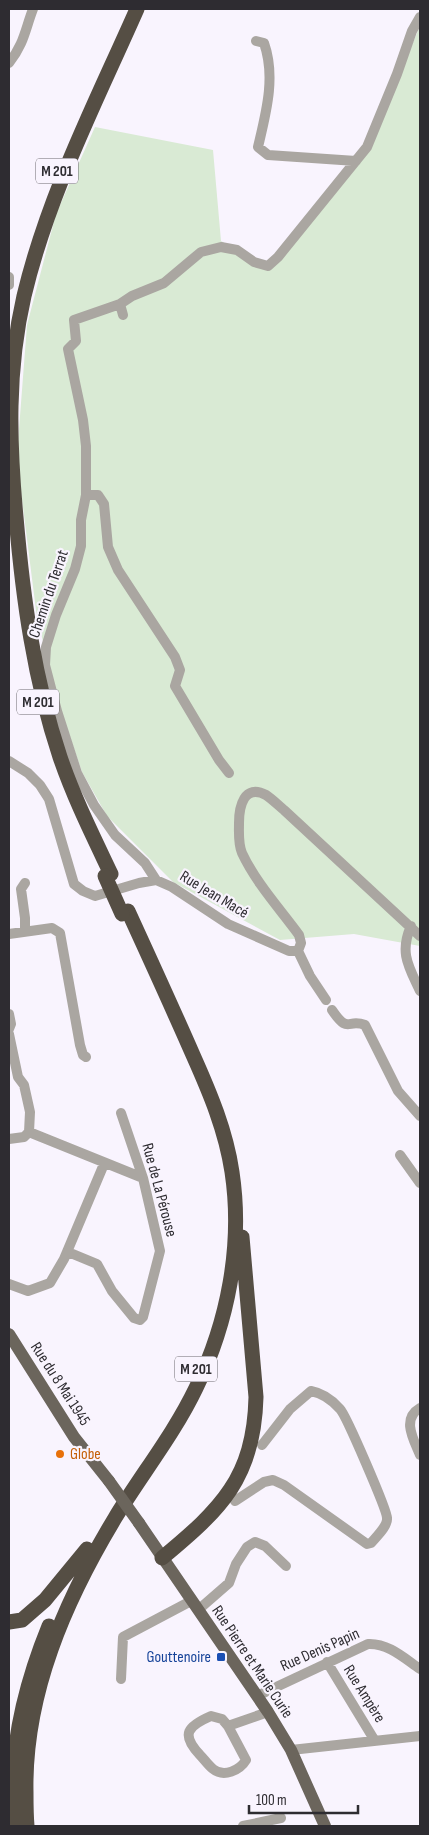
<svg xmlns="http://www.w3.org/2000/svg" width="429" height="1835" font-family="'Sofia Sans Condensed',sans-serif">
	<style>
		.green { fill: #d9ead4 }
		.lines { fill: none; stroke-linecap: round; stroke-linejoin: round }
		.minor { stroke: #aaa6a1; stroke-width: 10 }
		.major { stroke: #6b655c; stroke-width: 12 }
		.highway { stroke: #554e44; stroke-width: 15 }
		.major-bridge { stroke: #6b655c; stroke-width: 12 }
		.highway-bridge { stroke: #554e44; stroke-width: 15 }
		.food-dot { fill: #e8710a; stroke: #f9f4fe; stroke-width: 2 }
		.transit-dot { fill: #1a4fb4; stroke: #f9f4fe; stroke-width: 2 }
		.labels { text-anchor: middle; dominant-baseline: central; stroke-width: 4.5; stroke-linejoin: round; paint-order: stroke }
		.shield { fill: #f9f4fe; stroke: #6b686e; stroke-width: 1 }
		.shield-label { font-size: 15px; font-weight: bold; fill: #2e2c31 }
		.street-label { font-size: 16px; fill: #2e2c31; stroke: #f9f4fe }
		.food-label { font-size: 16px; fill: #c56008; stroke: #f9f4fe; text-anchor: start }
		.transit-label { font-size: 16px; fill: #164399; stroke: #f9f4fe; text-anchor: end }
	</style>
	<rect width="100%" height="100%" fill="#f9f4fe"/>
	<!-- green -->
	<path class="green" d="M420,26V946L354,934L280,940L173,882L107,816L82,772L58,701L37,618L18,468V442L27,325L56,214L95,127L213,150L221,241L267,268L369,146Z"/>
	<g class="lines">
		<!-- minor -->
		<path class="minor" d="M256,41L264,43C276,77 266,113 258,147L268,155L356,161
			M9,63C24,44 25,30 33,9
			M9,277V285
			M120,304L74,320L76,341L68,349L83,420L86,446V495L81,520V546L75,569L56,615L46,647L45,665L57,711L77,773L94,805L115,835L145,863L156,880
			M123,315L120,304L132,296L164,283L201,252L221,247L237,250L254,262L268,266L278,257L367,147L397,74L412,31L420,17
			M86,495H98L104,504L108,547L118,570L175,657L180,670L175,686L219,760L229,773
			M9,761L28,773L40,785L49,799L74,884L83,891L95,896L139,883L156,880L172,887L228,924L289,951H298L301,943L299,935C280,909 256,883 242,853C238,844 239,833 239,823C239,807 244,783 266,795C272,799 278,805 284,810L420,936
			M25,883L21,889L25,918V931
			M411,926C399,953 409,967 420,991
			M9,934L52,928L60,933L80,1045L83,1055L86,1057
			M298,951L310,976L326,1000
			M332,1010C349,1035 347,1018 365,1025L398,1091L420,1116
			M9,1014L11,1024L9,1029
			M9,1034L18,1077L24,1085L30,1112L29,1132
			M9,1139L24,1137L29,1132L143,1178
			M400,1155L420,1183
			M68,1252L97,1264L112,1291L134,1318L140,1320L143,1317L160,1251L143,1178L121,1113
			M9,1284L28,1291L50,1283L64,1259L104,1164
			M420,1408C401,1419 414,1440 420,1455
			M235,1501L264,1482L273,1480L284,1485L367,1544L371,1543C376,1537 388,1526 387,1518C387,1510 346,1415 340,1409C333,1401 322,1393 311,1391L290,1409L262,1445
			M198,1610L229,1583L236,1564L247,1547L255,1542L265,1546L286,1566
			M327,1662L375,1741
			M121,1679L123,1637L191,1601
			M257,1696L368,1644C388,1643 404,1658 420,1669
			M228,1726L246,1760C240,1770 224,1778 213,1769C208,1765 204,1759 200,1755C180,1734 188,1726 211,1716L222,1719L228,1726L268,1712
			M291,1750L420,1736
			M243,1826L281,1818"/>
		<!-- major -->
		<path class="major" d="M9,1334L74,1437L109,1481
			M139,1523L268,1712L291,1750L325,1826"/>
		<!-- highway -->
		<path class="highway" d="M111,874C93,836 74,798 60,757C34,679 23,599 16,517C9,441 7,370 24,296C48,195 96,102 137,9
			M162,1558C221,1509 254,1478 256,1397L242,1237
			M9,1622L22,1620L45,1600L87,1549
			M14,1826C12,1815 13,1803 13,1791C13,1733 27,1680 49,1626
			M27,1826C26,1815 26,1803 26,1792C24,1694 65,1601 115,1518C141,1475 174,1434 196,1388C228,1322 243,1245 232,1172C226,1131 210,1093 193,1055C172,1007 150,959 128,911"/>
		<!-- major-bridge -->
		<path class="major-bridge" d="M109,1481L139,1523"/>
		<!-- highway-bridge -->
		<path class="highway-bridge" d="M105,876L122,914"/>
	</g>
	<!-- markers -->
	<circle class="food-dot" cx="60" cy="1454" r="5"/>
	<rect class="transit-dot" x="216" y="1652" width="10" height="10" rx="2.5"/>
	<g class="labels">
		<!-- shield labels -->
		<g class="shield">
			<rect x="36" y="158.5" width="42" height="25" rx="4"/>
			<rect x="17" y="689.5" width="42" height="25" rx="4"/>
			<rect x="175" y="1356.5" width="42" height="25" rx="4"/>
		</g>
		<g class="shield-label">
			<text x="57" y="171">M 201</text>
			<text x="38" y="702">M 201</text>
			<text x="196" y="1369">M 201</text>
		</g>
		<!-- street labels -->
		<g class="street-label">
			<text transform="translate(49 594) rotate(-71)">Chemin du Terrat</text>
			<text transform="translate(214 895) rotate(31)">Rue Jean Macé</text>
			<text transform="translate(159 1190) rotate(75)">Rue de La Pérouse</text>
			<text transform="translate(60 1384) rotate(57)">Rue du 8 Mai 1945</text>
			<text transform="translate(320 1650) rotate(-24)">Rue Denis Papin</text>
			<text transform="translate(252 1662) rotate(56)">Rue Pierre et Marie Curie</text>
			<text transform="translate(364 1694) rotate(58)">Rue Ampère</text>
		</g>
		<!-- food labels -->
		<g class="food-label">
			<text x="70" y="1454">Globe</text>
		</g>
		<!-- transit labels -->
		<g class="transit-label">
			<text x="211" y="1657">Gouttenoire</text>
		</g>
	</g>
	<!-- border -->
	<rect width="429" height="1835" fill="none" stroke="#2e2c31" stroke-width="20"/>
	<!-- scale -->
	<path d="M249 1805v8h109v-8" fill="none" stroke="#2e2c31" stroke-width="2.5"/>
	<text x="256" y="1805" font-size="15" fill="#2e2c31" stroke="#f9f4fe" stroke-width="4" paint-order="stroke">100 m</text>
</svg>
